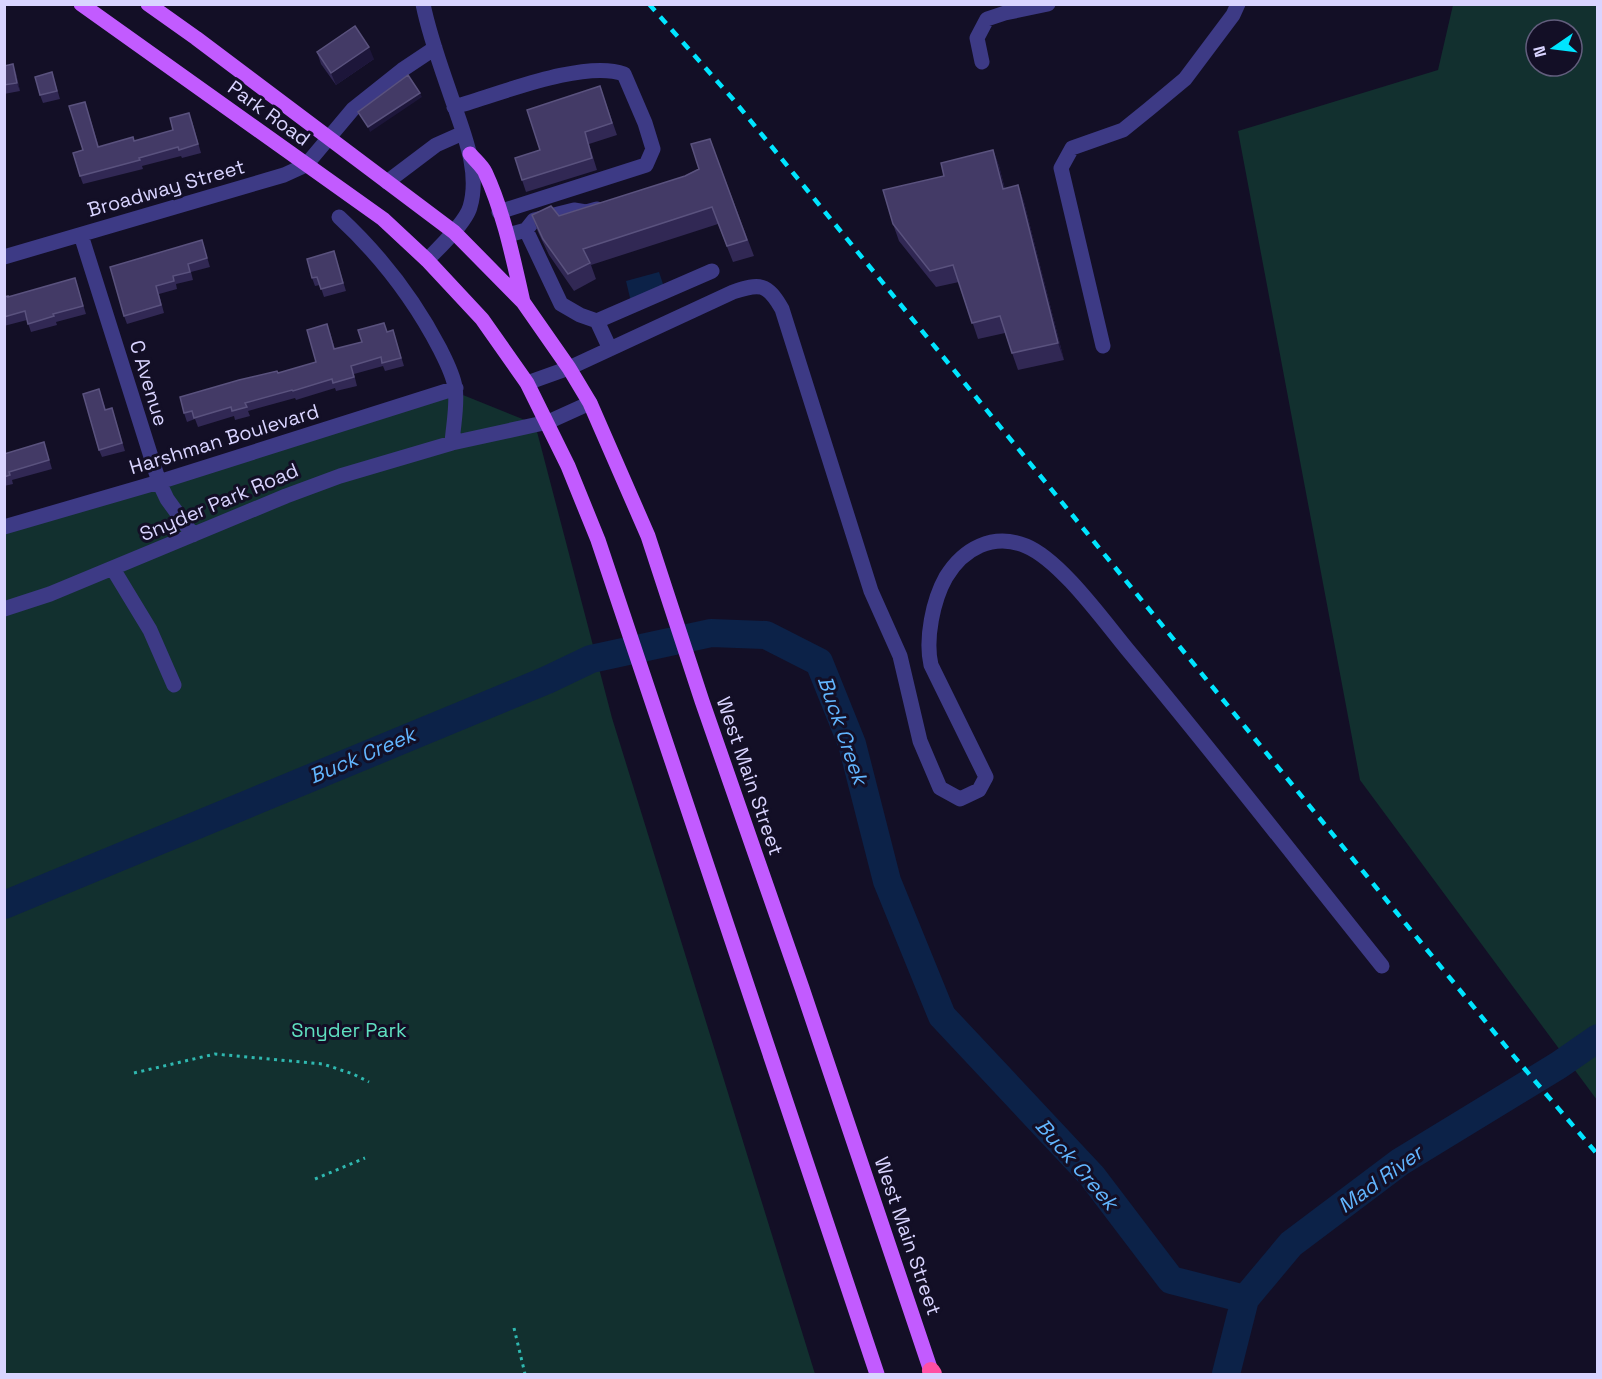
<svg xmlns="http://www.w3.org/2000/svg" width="1602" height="1379" font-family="'Space Grotesk',sans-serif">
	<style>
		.green { fill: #12302f; fill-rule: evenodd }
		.water { fill: #0c2248 }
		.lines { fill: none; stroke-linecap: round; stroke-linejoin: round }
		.river { stroke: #0c2248; stroke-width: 28 }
		.path { stroke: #2fb8b0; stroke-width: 3; stroke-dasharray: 3 4.5; stroke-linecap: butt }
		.minor { stroke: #3d3a85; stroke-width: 15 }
		.major { stroke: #c25bff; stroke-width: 15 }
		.highway { stroke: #ff4fa3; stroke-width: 18 }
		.rail { stroke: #00e5ff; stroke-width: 4.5; stroke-dasharray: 9 8; stroke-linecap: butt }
		.wall { fill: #312854 }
		.shaded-wall { fill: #1d163a }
		.building { fill: #433a66; stroke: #5a527e; stroke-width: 1.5 }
		.labels { text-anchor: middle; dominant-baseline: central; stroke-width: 6; stroke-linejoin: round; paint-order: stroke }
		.street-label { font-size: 20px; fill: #d9d4ff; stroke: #130f26 }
		.park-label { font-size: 20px; fill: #5fe0c0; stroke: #130f26 }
		.water-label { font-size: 21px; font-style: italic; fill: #62b6ff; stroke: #130f26 }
	</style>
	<rect width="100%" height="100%" fill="#130f26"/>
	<!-- green -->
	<path class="green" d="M1453,5H1597V1100L1360,780L1238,131L1438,70ZM1536,30H1572V66H1536Z
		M453,391L535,424L612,718L815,1374H5V525Z"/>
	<!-- water -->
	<path class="water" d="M659,272L665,290L632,306L626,281Z"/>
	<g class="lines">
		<!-- river -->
		<path class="river" d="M4,905L547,680L591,659L711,633L766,635L819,662L852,744L887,881L942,1016L1092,1176L1171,1280L1245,1299
			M1226,1374L1245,1299L1291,1244L1400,1162L1559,1065L1598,1038"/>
		<!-- path -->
		<path class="path" d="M134,1073L215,1054L323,1064L353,1074L369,1082
			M315,1179L365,1158
			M514,1328L525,1374"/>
		<!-- minor -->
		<path class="minor" d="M423,4C430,39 443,72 454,105C465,137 480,173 470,207C466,222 439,248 427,260
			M982,62L977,38L987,19L1005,13L1048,4
			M454,107C497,95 584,59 624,74L645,123L653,149L646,165L499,212
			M387,182L436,145L463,133
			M339,217C380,255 414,299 440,349C446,361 453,374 455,387C458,403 453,427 452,443
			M526,230L534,220L574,210L586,212L597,209
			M81,235L159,482L167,499L193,535
			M508,235L526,230L561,304L580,315L597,321L610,349
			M4,257L284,175L306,165L353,109L402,70L435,48
			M597,321L712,271
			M1103,346L1061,168L1072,148L1123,130L1149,109L1185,79L1233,15L1238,4
			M527,383L569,368L733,292C760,283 767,283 782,309L871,591L900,656L920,741L940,788L960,799L979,790L986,777L931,665C925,639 933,600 946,577C963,549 993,532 1026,546C1060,560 1103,620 1127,649C1214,753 1297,860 1382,966
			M4,527L159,482L456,388
			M113,569L150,630L174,685
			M4,609L50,594L286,496L340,476L452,443L548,422L590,403"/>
		<!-- major -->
		<path class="major" d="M81,4L383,219L427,260L482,319L527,383L568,466L598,540L877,1374
			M148,4L196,38L454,232L523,302L569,368L590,403L648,536L702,701L802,988L932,1374
			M470,154C475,160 482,166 485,172C504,213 513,258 523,302"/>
		<!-- highway -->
		<path class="highway" d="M931,1371L933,1374"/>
		<!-- rail -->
		<path class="rail" d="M649,4L732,98L1512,1054L1598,1155"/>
	</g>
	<!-- wall -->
	<path class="wall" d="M317,52L374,59L336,85L321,64Z
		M4,66L16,73L20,91L4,94Z
		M52,72L60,99L43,103L40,95Z
		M600,86L617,135L589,144L597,170L526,192L522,180L540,150Z
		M85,102L99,147L135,141L173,130L192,121L201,153L182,158L181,156L142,166L143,169L83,184L80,176L83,150Z
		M710,139L754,256L733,262L718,224L591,265L596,279L574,291L549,255L538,232L532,215L559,216L685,176L699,169Z
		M993,150L999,166L1005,189L1018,185L1024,202L1064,360L1018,370L1005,333L978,339L959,282L936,287L899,241L893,224Z
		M202,240L210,267L191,272L193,280L176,284L177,289L159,294L164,313L127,324L124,316Z
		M334,251L346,291L324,297L320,285L315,286L312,278Z
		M75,278L86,314L56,322L57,325L31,332L27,320L4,326V297H8Z
		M393,330L404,366L385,371L383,366L354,374L357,386L336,391L335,388L296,400L295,398L248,411L250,416L235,420L234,416L198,427L195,419L187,422L184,413L278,373L316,362L330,332L335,349L362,342Z
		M99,389L106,410L112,408L125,451L102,457L99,450Z
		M44,442L52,469L12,480L13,484L4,486V454Z"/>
	<!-- shaded-wall -->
	<path class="shaded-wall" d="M369,47L374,59L336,85L331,73Z
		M13,64L16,73L20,91L17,83Z
		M420,93L422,97L370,132L368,127Z
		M993,150L999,166L1009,206L1003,189Z
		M1018,185L1024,202L1064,360L1058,343Z"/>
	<!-- building -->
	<path class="building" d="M355,26L369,47L331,73L317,52Z
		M13,64L17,83L4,85V66Z
		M52,72L57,91L40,95L35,77Z
		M408,75L420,93L368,127L358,112Z
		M600,86L612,123L585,132L592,158L522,180L515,158L540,150L527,110Z
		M85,102L98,147L133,137L134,141L173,130L170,118L189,113L198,144L179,150L178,147L139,158L140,160L80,176L73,153L83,150L69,106Z
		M710,139L747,240L727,246L712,207L583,249L590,263L568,274L543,239L532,215L551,206L559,216L685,176L699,169L691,144Z
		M993,150L1003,189L1018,185L1058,343L1012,353L1000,316L972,323L953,265L930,271L893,224L883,190L944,176L941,163Z
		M202,240L207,258L188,264L190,272L173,276L174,281L156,286L161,305L124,316L110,267Z
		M334,251L343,283L321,289L317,277L312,278L307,259Z
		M75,278L83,306L53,314L54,316L28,324L25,311L4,317V297L8,296V297Z
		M384,323L387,332L393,330L401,358L382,363L381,357L351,366L354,377L333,383L332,379L293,391L292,390L245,403L247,407L232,411L231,407L194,418L192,411L184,413L180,397L239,380L277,371L278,373L316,362L307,330L327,324L334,349L362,342L358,330Z
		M99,389L105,410L112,408L122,443L99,450L83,394Z
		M44,442L49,460L9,472L10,475L4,477V454Z"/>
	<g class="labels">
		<!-- street labels -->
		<g class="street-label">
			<text transform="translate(269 113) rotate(36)">Park Road</text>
			<text transform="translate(166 188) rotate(-16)">Broadway Street</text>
			<text transform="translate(149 383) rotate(73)">C Avenue</text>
			<text transform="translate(224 439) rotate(-17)">Harshman Boulevard</text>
			<text transform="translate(219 502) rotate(-23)">Snyder Park Road</text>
			<text transform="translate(750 776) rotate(71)">West Main Street</text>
			<text transform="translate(908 1236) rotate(71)">West Main Street</text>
		</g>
		<!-- park labels -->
		<g class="park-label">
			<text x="349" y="1030">Snyder Park</text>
		</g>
		<!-- water labels -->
		<g class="water-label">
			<text transform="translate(843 730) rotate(71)">Buck Creek</text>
			<text transform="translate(362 755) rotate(-23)">Buck Creek</text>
			<text transform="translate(1077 1164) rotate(49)">Buck Creek</text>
			<text transform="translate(1380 1179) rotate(-36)">Mad River</text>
		</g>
	</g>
	<!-- border -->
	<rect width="1602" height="1379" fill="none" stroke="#d9d4ff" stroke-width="12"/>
	<!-- north arrow -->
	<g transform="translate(1554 48) rotate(256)"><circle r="28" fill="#130f26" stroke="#625e7d" stroke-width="1.5"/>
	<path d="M0-4.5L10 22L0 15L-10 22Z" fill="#00e5ff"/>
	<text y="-9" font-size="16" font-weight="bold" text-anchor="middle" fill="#d9d4ff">N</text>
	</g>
</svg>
